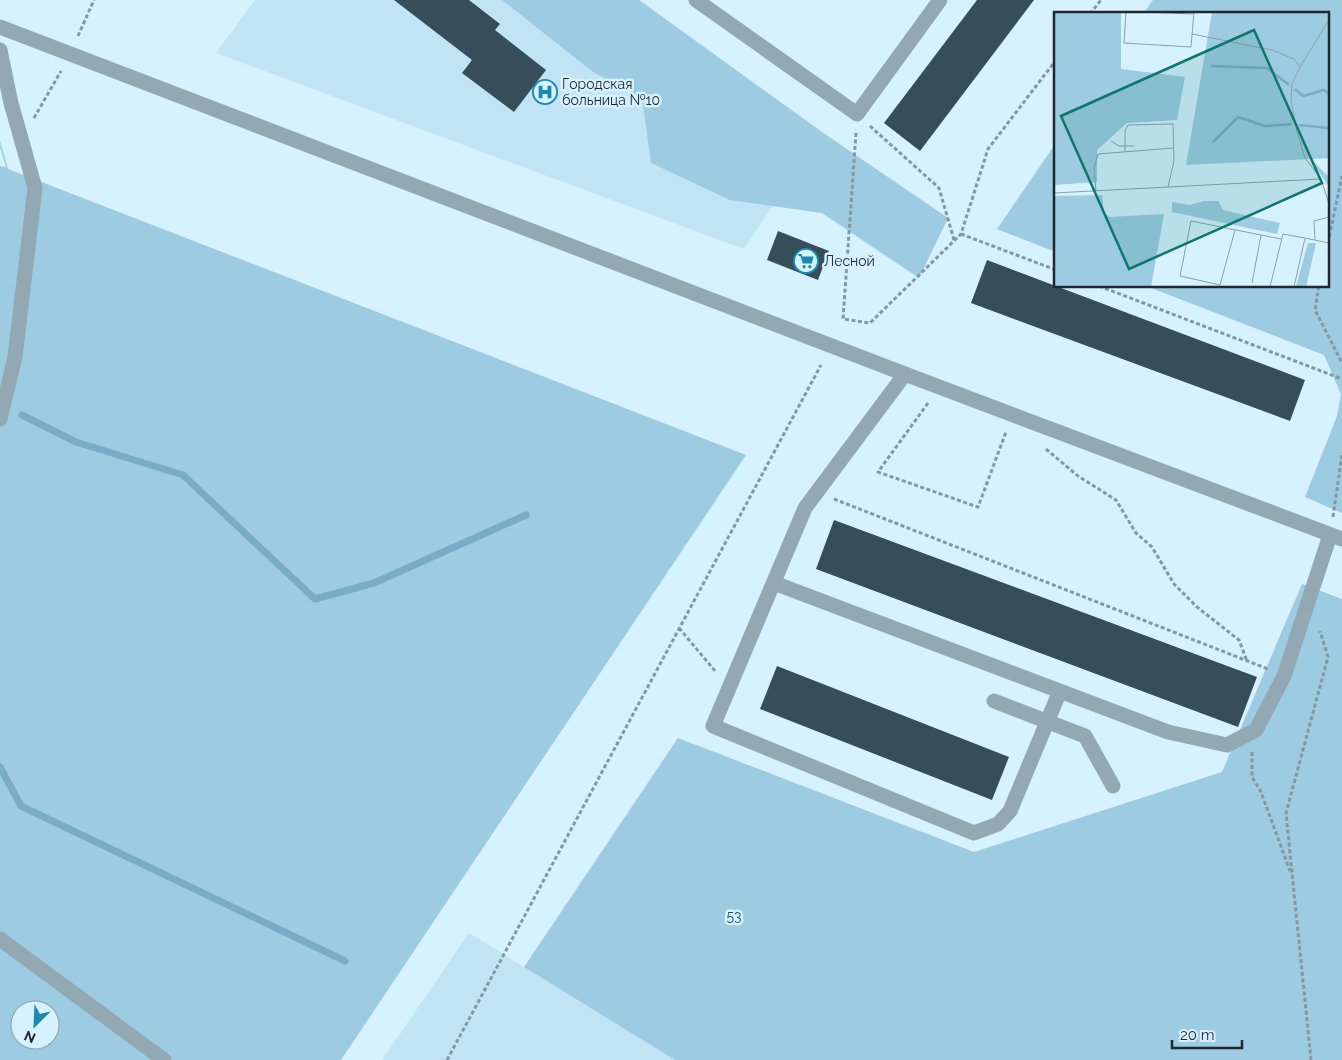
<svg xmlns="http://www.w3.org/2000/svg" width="1342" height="1060" font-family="Raleway,sans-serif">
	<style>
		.built { fill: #c1e4f5 }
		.green { fill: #9dcbe2; fill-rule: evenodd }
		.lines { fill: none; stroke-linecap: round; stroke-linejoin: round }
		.stream { stroke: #79adc5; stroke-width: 7 }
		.building { fill: #364e59 }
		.path { stroke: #8498a2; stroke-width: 3; stroke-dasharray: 4 2.5; stroke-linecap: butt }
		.minor { stroke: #92a8b3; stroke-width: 15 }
		.labels { text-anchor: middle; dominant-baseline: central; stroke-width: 5; stroke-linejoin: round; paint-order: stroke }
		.poi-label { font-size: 14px; fill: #1e282d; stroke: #d6f1ff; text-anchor: start }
		.park-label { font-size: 14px; fill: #10556e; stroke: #d6f1ff }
		.inset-river { fill: none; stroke: #79adc5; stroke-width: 2.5 }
		.inset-road { fill: none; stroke: #8ca1ab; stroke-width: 1 }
		.view { fill: #0f766e; fill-opacity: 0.15; stroke: #0f766e; stroke-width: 2.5 }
		.inset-edge { fill: none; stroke: #1e282d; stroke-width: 2.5 }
	</style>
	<rect width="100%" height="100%" fill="#d6f1ff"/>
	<!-- built -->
	<path class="built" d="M255,0H639L822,132L744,249L216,53Z
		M469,933L675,1060H382Z"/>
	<!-- green -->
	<path class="green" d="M502,0H639L822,132L948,218L919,278L822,213L730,200L651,163L642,98L593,72Z
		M1153,0H1342V513L1305,497L1337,416L1341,394L1324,355L1146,286H1328V14H1143Z
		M0,141L8,169L746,455L341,1060H0V166L6,167L0,147ZM20,1010H50V1040H20Z
		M1056,143V252L997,229Z
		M1302,584L1342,599V1060H675L524,967L678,738L974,852L1222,772Z"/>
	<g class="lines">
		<!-- stream -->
		<path class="stream" d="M22,415L76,442L183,475L315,599L374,583L526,515
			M0,767L21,806L345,961"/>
	</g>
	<!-- building -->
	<path class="building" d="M394,0H469L500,24L495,30L546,70L514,112L462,73L472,60Z
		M977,0H1034L920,151L884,123Z
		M778,231L829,251L818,280L767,260Z
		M987,260L1305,380L1290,421L971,303Z
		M834,520L1257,677L1238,727L816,569Z
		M777,666L1009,757L992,800L760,709Z"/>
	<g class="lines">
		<!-- path -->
		<path class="path" d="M1090,14L1101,0
			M78,36L94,0
			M34,118L61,71
			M870,126L939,188L954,240
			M856,133L843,319L870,323L961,234L988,149L1056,60
			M961,234L1056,270
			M1328,243L1342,176
			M1099,286L1342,379
			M1319,286L1315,310L1342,363
			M928,403L878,472L978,507L1006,432
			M1046,449L1078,476L1116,500L1136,533L1152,547L1174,584L1197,607L1239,640L1247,661
			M834,499L1268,669
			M1333,517L1342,454
			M679,628L716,672
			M1252,752V777L1261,792L1290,871
			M447,1060L821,365
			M1311,1060L1286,813L1328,657L1320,631"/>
		<!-- minor -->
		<path class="minor" d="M696,0L857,114L940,0
			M0,27L905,374L1342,539
			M0,50L11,103L35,188L15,357L0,419
			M905,374L805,508L713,726L974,833L998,824L1010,811L1060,691
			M774,583L1168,732L1227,745L1256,730L1284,676L1330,535
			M994,701L1085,736L1113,786
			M0,939L164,1060"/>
	</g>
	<!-- icons -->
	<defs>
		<symbol id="hospital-ring" viewBox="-11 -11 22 22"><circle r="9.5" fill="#d6f1ff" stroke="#1e89b0" stroke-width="1.5"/><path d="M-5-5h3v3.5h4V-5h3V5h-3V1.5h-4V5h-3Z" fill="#1e89b0"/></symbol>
		<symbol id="supermarket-ring" viewBox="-11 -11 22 22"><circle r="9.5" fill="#d6f1ff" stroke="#1e89b0" stroke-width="1.5"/><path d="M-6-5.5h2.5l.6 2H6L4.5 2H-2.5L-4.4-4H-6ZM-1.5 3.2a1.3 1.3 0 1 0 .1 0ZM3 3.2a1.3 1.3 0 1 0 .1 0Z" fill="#1e89b0"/></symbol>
	</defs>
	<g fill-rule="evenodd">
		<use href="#hospital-ring" x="531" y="78" width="28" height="28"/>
		<use href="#supermarket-ring" x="792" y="247" width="28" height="28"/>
	</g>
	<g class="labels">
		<!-- poi labels -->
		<g class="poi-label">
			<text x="562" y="84">Городская<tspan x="562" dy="16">больница №10</tspan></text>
			<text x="824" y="261">Лесной</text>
		</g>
		<!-- park labels -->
		<g class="park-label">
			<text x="734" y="916">53</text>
		</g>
	</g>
	<!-- overview -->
	<g transform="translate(1054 12)">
		<rect width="275" height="275" fill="#d6f1ff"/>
		<path d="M0,0H67V57L131,65L123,108L73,111L43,138V170L0,173ZM158,0H275V146L257,147L275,165V175L256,147L132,153ZM48,183L50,200L55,205L110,202L97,275H0V184ZM150,189H164L169,198L226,211L223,222L118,200V190L136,193ZM254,231H262L252,275H242Z" fill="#9dcbe2"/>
		<path class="inset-river" d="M157,54L213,56L235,73M241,77L249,84L270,78L275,82M245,113L275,116M159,130L184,105L211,114L238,112"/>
		<path class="inset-road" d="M72,0L70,31L137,35L140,0M90,0L139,2M138,22L218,38L240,47L246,55L238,72L237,88L243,120L251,146L267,167L275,192M246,55L275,8M57,129L65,134H80M71,139V119L74,113L119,112L120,149L114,175M42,179L40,156L44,142L119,136M0,181L267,167M181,218L166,273L126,264L137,209L227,227M261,228L260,209L275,205M198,271L207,223M216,275L229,222L251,226M240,275L251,226L275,231"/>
		<path class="view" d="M200,18L268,171L75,257L7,104Z"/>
		<rect width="275" height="275" class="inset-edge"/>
	</g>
	<!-- north arrow -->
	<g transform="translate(35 1025) rotate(204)"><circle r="24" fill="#d6f1ff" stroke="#8ca1ab"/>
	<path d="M0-4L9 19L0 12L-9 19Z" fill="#1e89b0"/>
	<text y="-8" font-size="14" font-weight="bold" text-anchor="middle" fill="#1e282d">N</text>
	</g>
	<!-- scale -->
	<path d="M1172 1040v8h70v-8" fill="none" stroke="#1e282d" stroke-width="2.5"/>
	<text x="1180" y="1040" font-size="15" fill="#1e282d" stroke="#d6f1ff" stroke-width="4" paint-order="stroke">20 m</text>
</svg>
